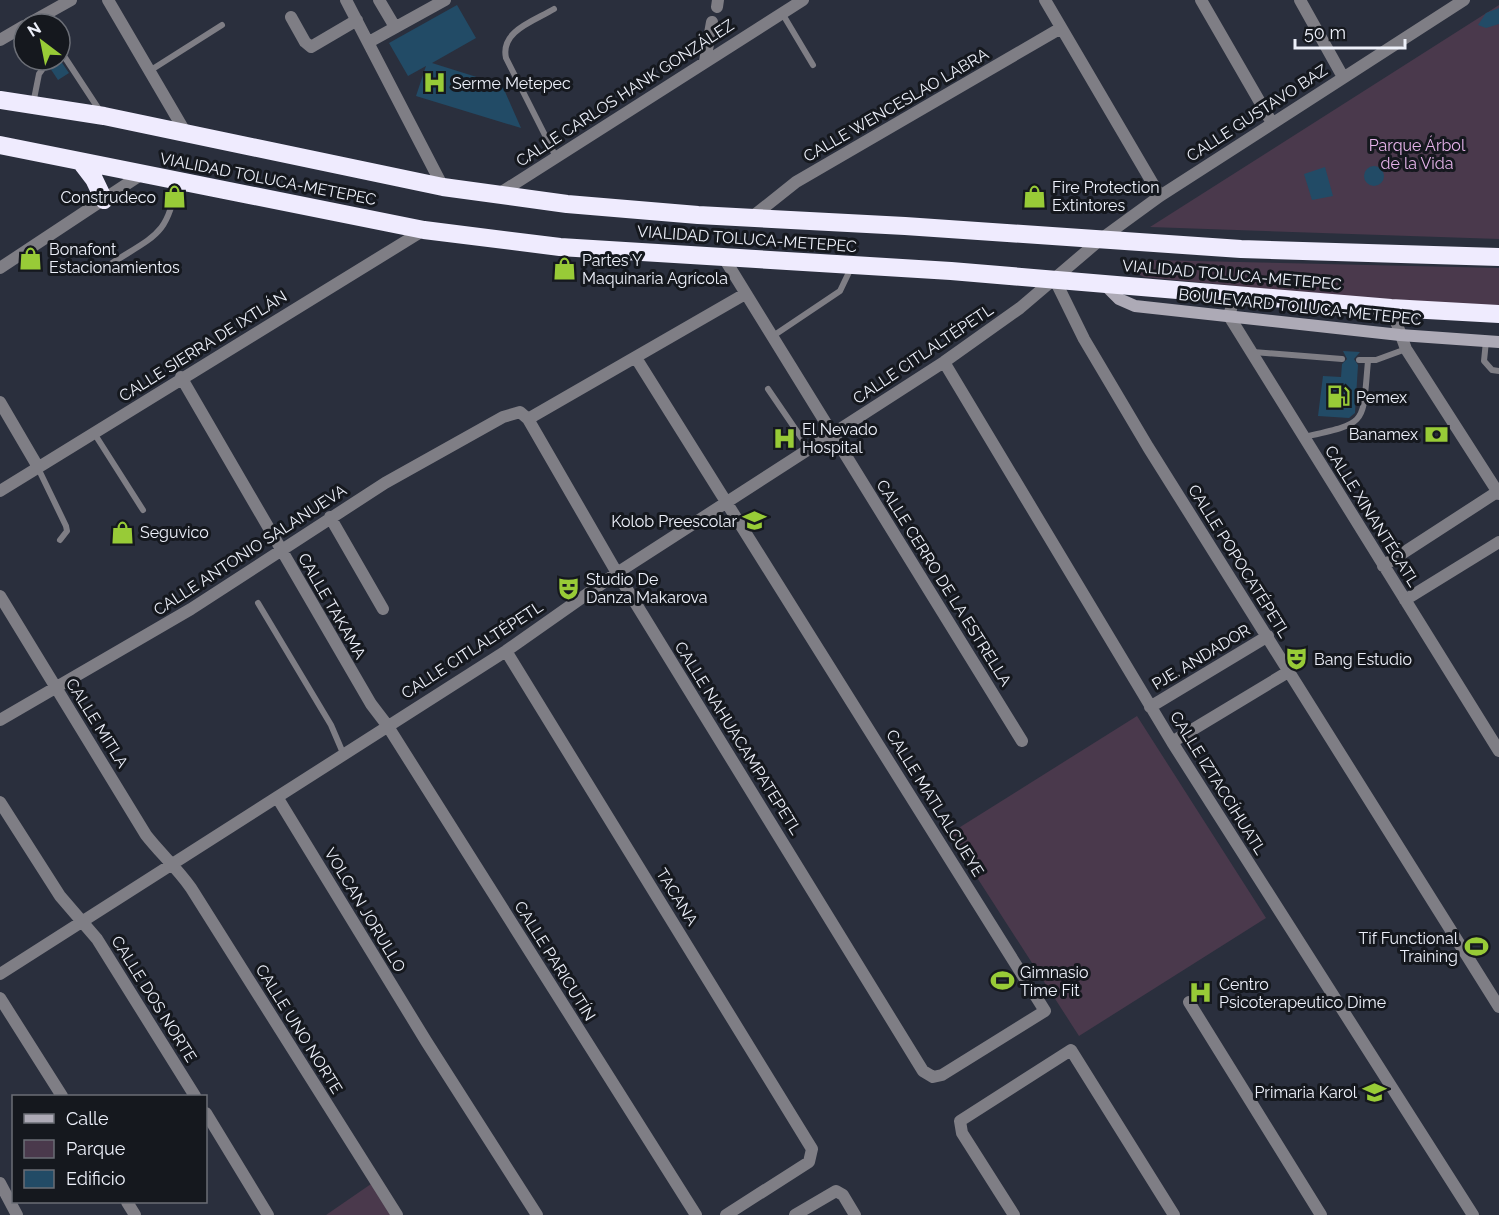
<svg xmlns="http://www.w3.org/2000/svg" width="1499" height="1215" font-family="Raleway,sans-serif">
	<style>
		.green { fill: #4a394c }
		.building { fill: #224b66 }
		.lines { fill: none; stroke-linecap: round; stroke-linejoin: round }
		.lane { stroke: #7f7e85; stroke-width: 6 }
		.street { stroke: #7f7e85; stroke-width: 12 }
		.secondary { stroke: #adaab6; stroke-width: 12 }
		.highway { stroke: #efebfe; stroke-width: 18 }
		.labels { text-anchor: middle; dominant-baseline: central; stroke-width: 6; stroke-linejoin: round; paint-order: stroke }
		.poi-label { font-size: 16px; fill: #edf0fa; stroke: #15181e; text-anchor: start }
		.street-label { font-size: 16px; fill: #edf0fa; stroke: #15181e }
		.park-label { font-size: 16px; fill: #e5b2e9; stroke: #15181e }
	</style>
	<rect width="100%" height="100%" fill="#2a2f3d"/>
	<!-- green -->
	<path class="green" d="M1499,5V239L1150,227Z
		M1151,260L1499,268V312L1144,277L1134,272L1136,262Z
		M1137,716L1266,918L1079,1036L949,834Z
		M371,1184L391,1215H326Z"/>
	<!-- building -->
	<path class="building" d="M457,5L476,38L432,63L502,85L521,128L416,96L426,66L408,76L389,43Z
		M1499,8V24L1486,28L1478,25L1486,13Z
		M51,60H60L69,73L58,80L50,68Z
		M1364 176a10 10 0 1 1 20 0a10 10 0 1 1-20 0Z
		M1325,167L1333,196L1312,200L1304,174Z
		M1343,351L1360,352L1354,359L1358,365L1355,413L1349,418L1318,416L1323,376L1341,377L1342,364L1347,359Z"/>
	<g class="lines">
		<!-- lane -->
		<path class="lane" d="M554,9C534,21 500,31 506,58L556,157
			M782,13L813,65
			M60,50L100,111
			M151,70L222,25
			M33,104L39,74L47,63
			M112,263C156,235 168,235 177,182
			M773,336L840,291L851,268
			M1486,341L1484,361L1492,370L1499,371
			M1253,352L1342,359
			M1359,360H1376L1406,349
			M768,389L809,449
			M94,433L143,510
			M1304,437C1369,422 1362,426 1368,361
			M38,468L66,526L67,531L60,540
			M258,603L331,725L343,753"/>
		<!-- street -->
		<path class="street" d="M108,0L187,135
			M346,0L443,187
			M379,0L395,27
			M1045,0L1160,196
			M1201,0L1272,123
			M1300,0L1343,77
			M717,7L718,0
			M291,17L305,42L311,47L357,20
			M28,24L71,0
			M0,40L24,26
			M369,42L445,0
			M705,61L712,22
			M497,195L803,0
			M752,217L796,182L1061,28
			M724,258L1022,741
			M0,268L142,174
			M1055,280L1084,339L1148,447L1499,1007
			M1235,295L1229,316L1499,751
			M1391,308L1406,349L1499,494
			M944,362L1172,742L1473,1215
			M181,377L371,704L387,725L696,1215
			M0,402L38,467
			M528,419L745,294
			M0,491L424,230
			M330,517L383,609
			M1383,566L1497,492
			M0,596L146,835C160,853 177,868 191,888L397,1215
			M1405,600L1499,542
			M506,651L812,1149L809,1162L726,1215
			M1150,707L1268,636
			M0,720L191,609L385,483L503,417L520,412L528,419L617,573L923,1071L933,1077L942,1075L1045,1011L636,358
			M1172,742L1288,672
			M277,797L426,1041L537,1215
			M0,802L60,896L97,939L195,1096
			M0,974L506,651L617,573L944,362L1020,308L1101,239L1160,196L1464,0
			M0,998L62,1096
			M1189,1002L1321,1215
			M206,1113L268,1215
			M0,1183L17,1215
			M127,1202L135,1215
			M795,1215L836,1191L843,1195L855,1215
			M1014,1215L962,1133L960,1121L1071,1050L1174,1215"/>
		<!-- secondary -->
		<path class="secondary" d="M1105,285L1119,299L1135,306L1400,335L1499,342"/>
		<!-- highway -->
		<path class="highway" d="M0,100L104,116L443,187L567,204L698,215L905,226L1241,249L1499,257
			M0,145L424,230L560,247L951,271L1391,308L1499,314
			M81,162L94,179L104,200"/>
	</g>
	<!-- icons -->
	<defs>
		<symbol id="hospital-bare" viewBox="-9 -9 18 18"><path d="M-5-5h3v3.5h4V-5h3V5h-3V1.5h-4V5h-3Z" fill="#98cb37" stroke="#15181e" stroke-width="2.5" paint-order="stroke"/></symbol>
		<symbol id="shop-bare" viewBox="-9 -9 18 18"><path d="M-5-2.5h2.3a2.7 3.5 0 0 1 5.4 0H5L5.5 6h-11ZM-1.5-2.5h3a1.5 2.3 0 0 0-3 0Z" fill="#98cb37" stroke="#15181e" stroke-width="2.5" paint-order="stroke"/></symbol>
		<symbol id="fuel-bare" viewBox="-9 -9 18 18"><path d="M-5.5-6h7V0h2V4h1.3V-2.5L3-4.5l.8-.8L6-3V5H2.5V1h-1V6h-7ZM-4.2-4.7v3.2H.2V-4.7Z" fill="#98cb37" stroke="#15181e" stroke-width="2.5" paint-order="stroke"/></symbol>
		<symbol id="bank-bare" viewBox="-9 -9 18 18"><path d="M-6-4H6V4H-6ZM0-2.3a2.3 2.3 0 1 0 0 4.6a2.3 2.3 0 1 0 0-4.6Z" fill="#98cb37" stroke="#15181e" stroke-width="2.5" paint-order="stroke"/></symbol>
		<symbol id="school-bare" viewBox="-9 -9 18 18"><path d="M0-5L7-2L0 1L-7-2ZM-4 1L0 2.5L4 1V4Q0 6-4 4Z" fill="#98cb37" stroke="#15181e" stroke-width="2.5" paint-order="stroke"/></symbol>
		<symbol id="theatre-bare" viewBox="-9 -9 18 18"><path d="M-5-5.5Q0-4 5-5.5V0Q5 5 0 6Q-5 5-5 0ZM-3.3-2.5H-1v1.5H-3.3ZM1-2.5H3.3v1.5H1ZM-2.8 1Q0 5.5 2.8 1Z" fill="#98cb37" stroke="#15181e" stroke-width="2.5" paint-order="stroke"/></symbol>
		<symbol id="stadium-bare" viewBox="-9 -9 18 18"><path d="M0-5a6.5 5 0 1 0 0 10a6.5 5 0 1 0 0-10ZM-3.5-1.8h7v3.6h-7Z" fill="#98cb37" stroke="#15181e" stroke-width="2.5" paint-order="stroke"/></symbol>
	</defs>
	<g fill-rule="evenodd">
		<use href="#hospital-bare" x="418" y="66" width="33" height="33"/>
		<use href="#shop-bare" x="1018" y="180" width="33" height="33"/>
		<use href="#shop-bare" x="158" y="180" width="33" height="33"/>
		<use href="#shop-bare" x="14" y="242" width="33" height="33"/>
		<use href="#shop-bare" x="548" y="252" width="33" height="33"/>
		<use href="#fuel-bare" x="1322" y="380" width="33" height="33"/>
		<use href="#bank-bare" x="1420" y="418" width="33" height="33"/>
		<use href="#hospital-bare" x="768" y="422" width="33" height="33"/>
		<use href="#school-bare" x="738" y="504" width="33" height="33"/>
		<use href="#shop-bare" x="106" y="516" width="33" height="33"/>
		<use href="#theatre-bare" x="552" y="572" width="33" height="33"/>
		<use href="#theatre-bare" x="1280" y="642" width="33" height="33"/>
		<use href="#stadium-bare" x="1460" y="930" width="33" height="33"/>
		<use href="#stadium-bare" x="986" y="964" width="33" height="33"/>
		<use href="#hospital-bare" x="1184" y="976" width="33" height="33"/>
		<use href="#school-bare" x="1358" y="1076" width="33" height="33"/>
	</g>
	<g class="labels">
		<!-- poi labels -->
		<g class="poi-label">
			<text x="452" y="83">Serme Metepec</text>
			<text x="1052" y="187">Fire Protection<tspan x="1052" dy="18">Extintores</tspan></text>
			<text x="156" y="197" text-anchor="end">Construdeco</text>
			<text x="49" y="249">Bonafont<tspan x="49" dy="18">Estacionamientos</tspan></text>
			<text x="582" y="260">Partes Y<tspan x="582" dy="18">Maquinaria Agrícola</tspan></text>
			<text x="1356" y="397">Pemex</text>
			<text x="802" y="429">El Nevado<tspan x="802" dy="18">Hospital</tspan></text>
			<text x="1418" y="434" text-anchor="end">Banamex</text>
			<text x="737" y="521" text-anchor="end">Kolob Preescolar</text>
			<text x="140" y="532">Seguvico</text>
			<text x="586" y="579">Studio De<tspan x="586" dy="18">Danza Makarova</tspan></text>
			<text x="1314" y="659">Bang Estudio</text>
			<text x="1458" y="938" text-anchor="end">Tif Functional<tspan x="1458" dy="18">Training</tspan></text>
			<text x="1020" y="972">Gimnasio<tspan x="1020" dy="18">Time Fit</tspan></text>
			<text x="1219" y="984">Centro<tspan x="1219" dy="18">Psicoterapeutico Dime</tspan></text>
			<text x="1357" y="1092" text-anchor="end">Primaria Karol</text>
		</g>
		<!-- street labels -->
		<g class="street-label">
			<text transform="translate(625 93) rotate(-33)">CALLE CARLOS HANK GONZÁLEZ</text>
			<text transform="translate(896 105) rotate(-30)">CALLE WENCESLAO LABRA</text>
			<text transform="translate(1257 113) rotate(-33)">CALLE GUSTAVO BAZ</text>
			<text transform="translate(268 179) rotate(11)">VIALIDAD TOLUCA-METEPEC</text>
			<text transform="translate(747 239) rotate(4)">VIALIDAD TOLUCA-METEPEC</text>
			<text transform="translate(1232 275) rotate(5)">VIALIDAD TOLUCA-METEPEC</text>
			<text transform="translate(1300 307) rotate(6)">BOULEVARD TOLUCA-METEPEC</text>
			<text transform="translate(203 346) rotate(-32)">CALLE SIERRA DE IXTLÁN</text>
			<text transform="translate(923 354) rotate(-34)">CALLE CITLALTÉPETL</text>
			<text transform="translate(1372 516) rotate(58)">CALLE XINANTÉCATL</text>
			<text transform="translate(250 550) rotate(-33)">CALLE ANTONIO SALANUEVA</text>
			<text transform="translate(1239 561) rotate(58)">CALLE POPOCATÉPETL</text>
			<text transform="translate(944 583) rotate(58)">CALLE CERRO DE LA ESTRELLA</text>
			<text transform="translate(332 606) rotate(60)">CALLE TAKAMA</text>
			<text transform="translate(472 650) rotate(-33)">CALLE CITLALTÉPETL</text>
			<text transform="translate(1201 657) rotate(-31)">PJE. ANDADOR</text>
			<text transform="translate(97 723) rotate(58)">CALLE MITLA</text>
			<text transform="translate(738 738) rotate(58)">CALLE NAHUACAMPATEPETL</text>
			<text transform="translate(1218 783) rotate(58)">CALLE IZTACCÍHUATL</text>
			<text transform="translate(935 803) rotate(58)">CALLE MATLALCUEYE</text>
			<text transform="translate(677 897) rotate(58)">TACANA</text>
			<text transform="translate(365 910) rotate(59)">VOLCAN JORULLO</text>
			<text transform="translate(555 961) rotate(58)">CALLE PARICUTÍN</text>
			<text transform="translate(154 999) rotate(58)">CALLE DOS NORTE</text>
			<text transform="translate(299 1029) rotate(58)">CALLE UNO NORTE</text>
		</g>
		<!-- park labels -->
		<g class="park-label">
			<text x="1417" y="145">Parque Árbol<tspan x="1417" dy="18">de la Vida</tspan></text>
		</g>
	</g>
	<!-- legend -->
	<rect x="12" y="1095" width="195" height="108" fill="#15181e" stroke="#6b6e76" stroke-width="1.5"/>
	<rect x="24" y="1114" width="30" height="9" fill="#adaab6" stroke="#6b6e76" stroke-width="1.5"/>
	<text x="66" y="1125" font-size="18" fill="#edf0fa">Calle</text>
	<rect x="24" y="1140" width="30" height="18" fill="#4a394c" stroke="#6b6e76" stroke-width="1.5"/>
	<text x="66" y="1155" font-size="18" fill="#edf0fa">Parque</text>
	<rect x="24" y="1170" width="30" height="18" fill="#224b66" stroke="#6b6e76" stroke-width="1.5"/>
	<text x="66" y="1185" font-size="18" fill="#edf0fa">Edificio</text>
	<!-- north arrow -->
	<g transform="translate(42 42) rotate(328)"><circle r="28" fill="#15181e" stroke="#6b6e76" stroke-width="1.5"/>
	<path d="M0-4.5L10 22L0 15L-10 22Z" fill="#98cb37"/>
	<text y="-9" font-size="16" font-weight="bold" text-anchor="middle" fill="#edf0fa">N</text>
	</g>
	<!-- scale -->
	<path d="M1295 39v9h110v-9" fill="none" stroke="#edf0fa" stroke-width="3"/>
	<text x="1304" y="39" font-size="18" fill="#edf0fa" stroke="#15181e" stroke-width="4.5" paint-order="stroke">50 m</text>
</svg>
